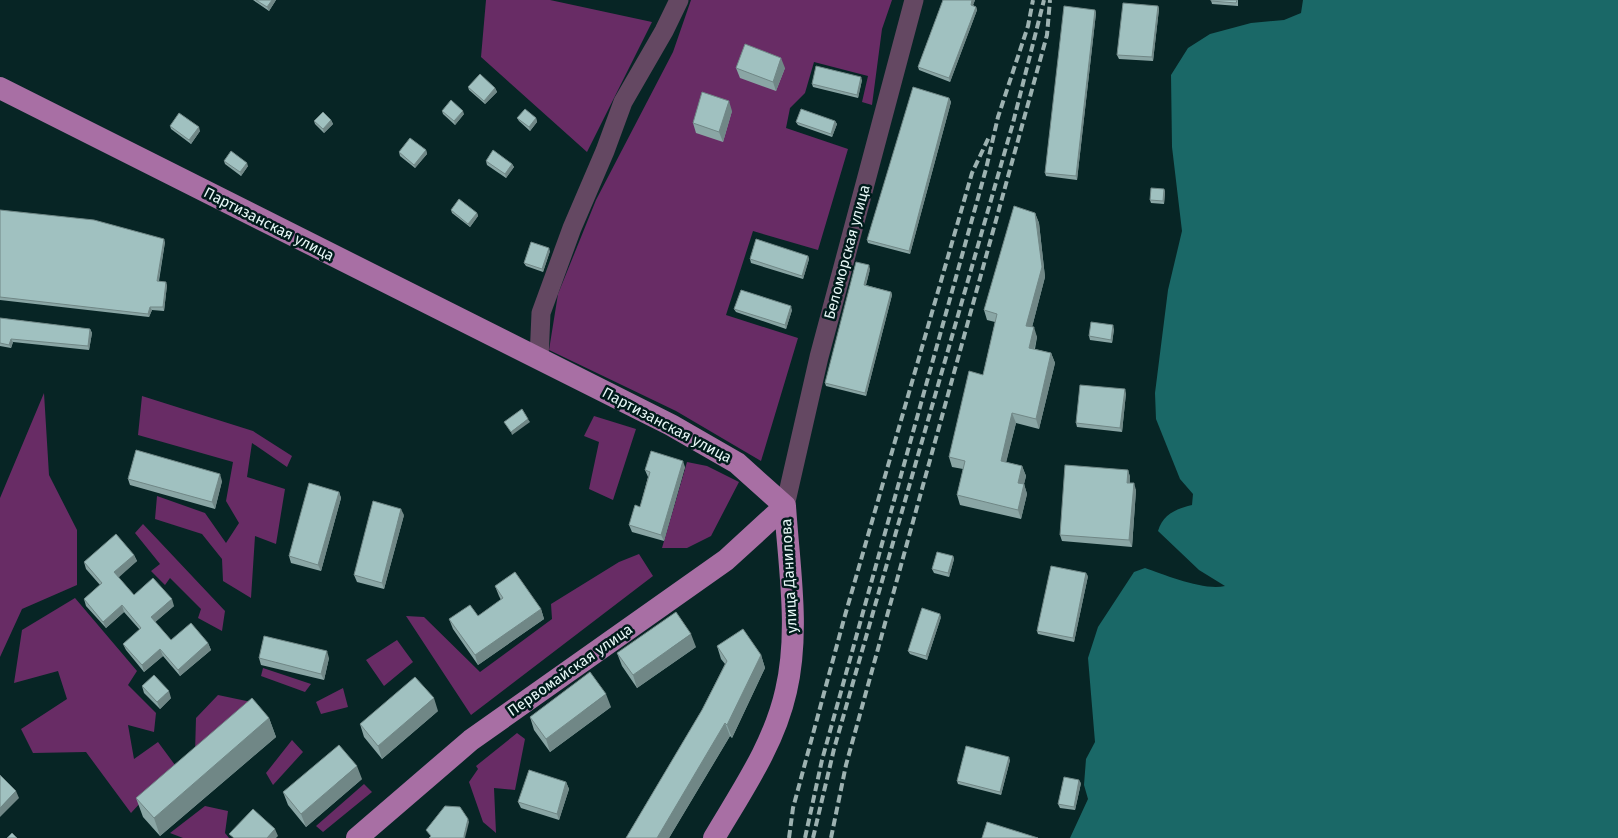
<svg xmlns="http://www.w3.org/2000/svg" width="1618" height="838" font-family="'Fira Sans',sans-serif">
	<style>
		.green { fill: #682c65 }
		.water { fill: #1a6867 }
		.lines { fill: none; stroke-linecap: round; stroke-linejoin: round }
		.minor { stroke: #644862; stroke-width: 19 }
		.major { stroke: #a86fa4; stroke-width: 22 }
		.rail { stroke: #9db2b1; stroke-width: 4; stroke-dasharray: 8 4; stroke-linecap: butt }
		.wall { fill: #8aa6a5 }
		.shaded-wall { fill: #708786 }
		.building { fill: #a0c1c0; stroke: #708786 }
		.labels { text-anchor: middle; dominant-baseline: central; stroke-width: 5; stroke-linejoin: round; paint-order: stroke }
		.street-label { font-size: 15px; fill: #e5f6f5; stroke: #001b1b }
	</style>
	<rect width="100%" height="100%" fill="#072525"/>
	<!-- green -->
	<path class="green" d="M486,0H550L652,22L587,152L481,57Z
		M691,0H892L882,29L872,105L862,102L868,76L814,62L805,93L790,108L786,128L848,149L818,250L753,231L726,315L798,338L761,461L676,411L549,350L558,294L596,200L673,52Z
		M44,393L49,475L77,530V585L22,609L0,657V498Z
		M142,396L253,431L292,456L287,467L252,443L247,477L285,489L276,544L255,536L251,598L223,581L222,559L202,534L155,519L157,496L205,513L226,543L239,523L226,501L233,462L138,435Z
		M594,416L636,429L613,500L589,489L599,442L584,436Z
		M687,462L707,466L739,482L711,536L687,548H662Z
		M143,524L225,611L222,631L198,618L201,609L170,578L165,585L151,571L160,564L135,533Z
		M639,554L653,576L471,715L406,616L424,617L480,672L552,619L551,604L619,562Z
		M75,598L137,671L128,685L156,713L154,732L128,725L134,759L158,742L175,765L131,813L86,752L33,753L21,729L67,699L58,671L14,683L22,630Z
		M397,640L413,662L384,686L366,660Z
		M263,668L311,684L305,692L261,676Z
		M343,688L348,707L321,714L316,702Z
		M218,695L256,703L195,753L196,718Z
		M517,733L525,739L515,790L494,788L496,833L483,822L469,782L478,769L476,766Z
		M292,740L303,752L273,785L266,773Z
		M364,784L372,792L323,832L316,826Z
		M205,806L228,811L225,833L229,838H183L170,833Z"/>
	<!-- water -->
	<path class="water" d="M1303,0H1618V838H1070L1088,799L1084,785L1086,759L1095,742L1088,658L1098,627L1134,572L1145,568C1165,575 1204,591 1225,586L1199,570L1158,531C1163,514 1176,509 1192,505L1193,494L1180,479L1156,419L1155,393L1168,290L1182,231L1172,147L1171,75L1188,48L1210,34L1251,23L1284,20L1301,13Z"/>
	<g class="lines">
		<!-- minor -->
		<path class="minor" d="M539,359L541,313L572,228L605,151L623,102L664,31L679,0
			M785,506L819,357L914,0"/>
		<!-- major -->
		<path class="major" d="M0,88L671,425L737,463L785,506
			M357,838L471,740L726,560L785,506
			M714,838C741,792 774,745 786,691C800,631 789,567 785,506"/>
		<!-- rail -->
		<path class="rail" d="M789,838L793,808L844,619L972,173L989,137
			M805,838L822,760L986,169L998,117L1028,26L1033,0
			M813,838L834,749L1013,123L1044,0
			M831,838L846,765L1047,35L1050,0"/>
	</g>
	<!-- wall -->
	<path class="wall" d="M253,0H276L269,11Z
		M943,0H975L973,5L976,7L977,10L950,82L919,70L918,67Z
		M1211,0H1238V6L1212,4Z
		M1158,6L1159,9L1153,61L1119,59L1117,55Z
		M1095,10L1096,13L1077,180L1046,176L1045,173Z
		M736,68H785L776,91L740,78Z
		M862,80L858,98L813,87L812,84Z
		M468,87L495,88L497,92L485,104L469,90Z
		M949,98L951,102L910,254L868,243L867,240Z
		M442,111L464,114L455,125L443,114Z
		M732,111L723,142L696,133L693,123Z
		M517,118H536L537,122L530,131L519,121Z
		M331,120L333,124L324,133L315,124L314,121Z
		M835,121L837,124L832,137L798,125L796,122Z
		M170,126L200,131L191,144L171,129Z
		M426,150L427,154L415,168L400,156L399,152Z
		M224,161L248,166L241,176L225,164Z
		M486,161L512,164L514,167L506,178L487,165Z
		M1164,189L1165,192L1164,204L1151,203L1150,200Z
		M0,210L165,242L159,281L167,285L164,311L152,310L149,317L0,300Z
		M451,210L477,213L478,216L470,227L452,213Z
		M1035,213L1039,223L1045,277L1032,327L1037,337L1035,349L1051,353L1055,363L1039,429L1016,423L1006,462L1022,466L1026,476L1024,484L1027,494L1021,519L960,505L957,495L963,469L952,467L949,457L983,375L995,322L987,320L984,310Z
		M550,251L543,272L526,266L524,263Z
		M808,256L809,259L803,279L751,263L750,259Z
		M870,269L866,285L891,292L892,295L866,396L826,386L825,383Z
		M734,309L792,310L786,329L736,312Z
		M0,318L90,329L92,333L89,350L13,342L11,348L0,346Z
		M1114,329L1112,343L1090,340L1089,336Z
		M1126,393L1122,432L1077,427L1076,423Z
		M685,467L664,541L632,532L629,525L640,507L648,477L645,470Z
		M1128,470L1130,477V483L1136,490L1132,547L1062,541L1060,535Z
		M128,479L222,481L215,509L130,485Z
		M339,492L341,498L321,571L291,563L289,556Z
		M404,515L384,589L357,582L354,575Z
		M134,555L137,561L118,577L134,595L174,606L155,622L171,640L208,643L211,650L180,676L163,656L144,672L126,650L123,644L140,630L124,612L106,628L86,606L84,599L100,585L86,569L84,562Z
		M953,556L954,559L949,577L934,573L932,569Z
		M1088,576L1074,642L1038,634L1037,631Z
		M495,586L541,609L544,619L478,665L453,629L449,619L478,616L501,600L499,596Z
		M941,617L927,660L910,654L908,651Z
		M717,646L761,655L765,668L732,738L730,736L669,838H626L702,710L725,664L721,659Z
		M696,647L637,688L622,666L617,653Z
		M259,658H329L324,680L261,665Z
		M142,686L171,698L160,709L144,693Z
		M611,707L550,752L534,730L530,717Z
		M438,711L382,759L364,737L360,724Z
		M269,718L276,737L160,836L143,817L136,798Z
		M1010,760L1001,795L958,784L957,781Z
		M362,779L306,827L288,805L283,792Z
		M566,782L569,789L559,820L521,808L518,802Z
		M1081,783L1075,810L1060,808L1058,804Z"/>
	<!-- shaded-wall -->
	<path class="shaded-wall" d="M272,0H276L269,11L267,7Z
		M972,0H975L972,8L971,5Z
		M1158,6L1159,9L1153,61L1152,57Z
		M976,7L977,10L950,82L949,78Z
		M1095,10L1096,13L1077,180L1076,176Z
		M781,58L785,68L776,91L773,82Z
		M861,77L862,80L858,98L857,95Z
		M495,88L497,92L485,104L484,101Z
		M949,98L951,102L910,254L909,251Z
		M729,101L732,111L723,142L719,132Z
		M463,111L464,114L455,125L454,121Z
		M536,118L537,122L530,131L529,127Z
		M331,120L333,124L324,133L323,129Z
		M835,121L837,124L832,137L831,134Z
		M199,127L200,131L191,144L189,140Z
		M426,150L427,154L415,168L414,165Z
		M247,163L248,166L241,176L240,172Z
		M512,164L514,167L506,178L505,174Z
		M1164,189L1165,192L1164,204L1163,201Z
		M477,213L478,216L470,227L468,224Z
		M1035,213L1039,223L1045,277L1030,335L1026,326Z
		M164,239L165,242L158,284L157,281Z
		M549,248L550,251L543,272L542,269Z
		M808,256L809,259L803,279L802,276Z
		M869,265L870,269L865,288L864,285Z
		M166,282L167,285L164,311L163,307Z
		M891,292L892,295L866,396L865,393Z
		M791,306L792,310L786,329L785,325Z
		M150,307L152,310L149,317L148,314Z
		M1113,325L1114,329L1112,343L1111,340Z
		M1034,327L1037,337L1032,358L1029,348Z
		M90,329L92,333L89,350L88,346Z
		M11,339L13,342L11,348L9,345Z
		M1051,353L1055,363L1039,429L1036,419Z
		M1125,389L1126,393L1122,432L1120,428Z
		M1012,413L1016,423L1004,471L1001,461Z
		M528,419L530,422L512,435L511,432Z
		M683,461L685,467L664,541L661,535Z
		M1022,466L1026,476L1024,484L1027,494L1021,519L1018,510V483Z
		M1128,470L1130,477V489L1127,483Z
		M220,474L222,481L215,509L212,502Z
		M1134,483L1136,490L1132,547L1129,540Z
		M339,492L341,498L321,571L318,565Z
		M401,509L404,515L384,589L382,583Z
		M134,555L137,561L117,579L114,572Z
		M953,556L954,559L949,577L948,573Z
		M1086,573L1088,576L1074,642L1073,638Z
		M172,599L174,606L153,624L151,617Z
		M122,605L124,612L106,628L103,622Z
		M541,609L544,619L478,665L475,655Z
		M940,614L941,617L927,660L926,656Z
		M691,634L696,647L637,688L633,675Z
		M208,643L211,650L180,676L178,670Z
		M160,649L163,656L144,672L142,665Z
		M327,651L329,658L324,680L321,674Z
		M761,655L765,668L732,738L727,725Z
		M169,691L171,698L160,709L157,702Z
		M606,694L611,707L550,752L546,739Z
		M434,698L438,711L382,759L378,746Z
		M269,718L276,737L160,836L154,818Z
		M725,723L730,736L669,838H657Z
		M1009,757L1010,760L1001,795L1000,792Z
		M357,766L362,779L306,827L301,814Z
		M1079,780L1081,783L1075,810L1074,807Z
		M566,782L569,789L559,820L557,814Z
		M16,791L19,798L0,817V808Z
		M468,819L469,822L465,838H464V836Z
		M275,829L278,836L276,838H267Z"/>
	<!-- building -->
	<path class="building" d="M256,0H272L267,7Z
		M943,0H972L971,5L976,7L949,78L918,67Z
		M1211,0H1237L1236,3L1211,1Z
		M1123,3L1158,6L1152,57L1117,55Z
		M1064,6L1095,10L1076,176L1045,173Z
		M745,44L781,58L773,82L736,68Z
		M816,66L861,77L857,95L812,84Z
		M480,74L495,88L484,101L468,87Z
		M913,87L949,98L909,251L867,240Z
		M702,92L729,101L719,132L693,123Z
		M451,100L463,111L454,121L442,111Z
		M525,109L536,118L529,127L517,118Z
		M801,109L835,121L831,134L796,122Z
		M323,112L331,120L323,129L314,121Z
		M179,113L199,127L189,140L170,126Z
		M410,138L426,150L414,165L399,152Z
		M493,150L512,164L505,174L486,161Z
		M231,151L247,163L240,172L224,161Z
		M1151,188L1164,189L1163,201L1150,200Z
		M459,199L477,213L468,224L451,210Z
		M1014,206L1035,213L1042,267L1026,326L1034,327L1029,348L1051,353L1036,419L1012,413L1001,461L1022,466L1018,483L1024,484L1018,510L957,495L965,461L949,457L969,371L983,375L997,314L984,310Z
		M0,210L94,220L164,239L157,281L166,282L163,307H150L148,314L0,297Z
		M756,239L808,256L802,276L750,259Z
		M531,242L549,248L542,269L524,263Z
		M856,262L869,265L864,285L891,292L865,393L825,383Z
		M741,290L791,306L785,325L734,309Z
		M0,318L90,329L88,346L11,339L9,345L0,343Z
		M1091,322L1113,325L1111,340L1089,336Z
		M1080,385L1125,389L1120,428L1076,423Z
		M522,409L528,419L511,432L504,422Z
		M136,450L220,474L212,502L128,479Z
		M651,451L683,461L661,535L629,525L635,505L640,507L650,472L645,470Z
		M1065,465L1128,470L1127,483H1134L1129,540L1060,535Z
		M309,483L339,492L318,565L289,556Z
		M373,501L401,509L382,583L354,575Z
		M116,534L134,555L114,572L134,595L153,578L172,599L151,617L171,640L191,623L208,643L178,670L160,649L142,665L123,644L141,628L122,605L103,622L84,599L102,583L84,562Z
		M937,552L953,556L948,573L932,569Z
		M1051,566L1086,573L1073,638L1037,631Z
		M515,572L541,609L475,655L449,619L470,605L478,616L503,598L495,586Z
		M922,608L940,614L926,656L908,651Z
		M676,612L691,634L633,675L617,653Z
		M743,629L761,655L727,725L725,723L657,838H626L702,710L727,661L717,646Z
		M264,636L327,651L321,674L259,658Z
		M590,672L606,694L546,739L530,717Z
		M154,675L169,691L157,702L142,686Z
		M415,677L434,698L378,746L360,724Z
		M252,698L269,718L154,818L136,798Z
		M339,745L357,766L301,814L283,792Z
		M966,746L1009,757L1000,792L957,781Z
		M529,770L566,782L557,814L518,802Z
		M0,775L16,791L0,808Z
		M1064,777L1079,780L1074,807L1058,804Z
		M445,806L460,807L468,819L464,836V838H429L431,836L426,830Z
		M253,809L275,829L267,838H234L229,834Z
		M987,822L1038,838H982Z
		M12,833L17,838H7Z"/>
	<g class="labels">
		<!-- street labels -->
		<g class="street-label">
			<text transform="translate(269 224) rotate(27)">Партизанская улица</text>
			<text transform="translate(847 252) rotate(-75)">Беломорская улица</text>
			<text transform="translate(667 425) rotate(28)">Партизанская улица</text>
			<text transform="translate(789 576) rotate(-93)">улица Данилова</text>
			<text transform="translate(570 670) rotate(-35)">Первомайская улица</text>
		</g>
	</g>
</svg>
